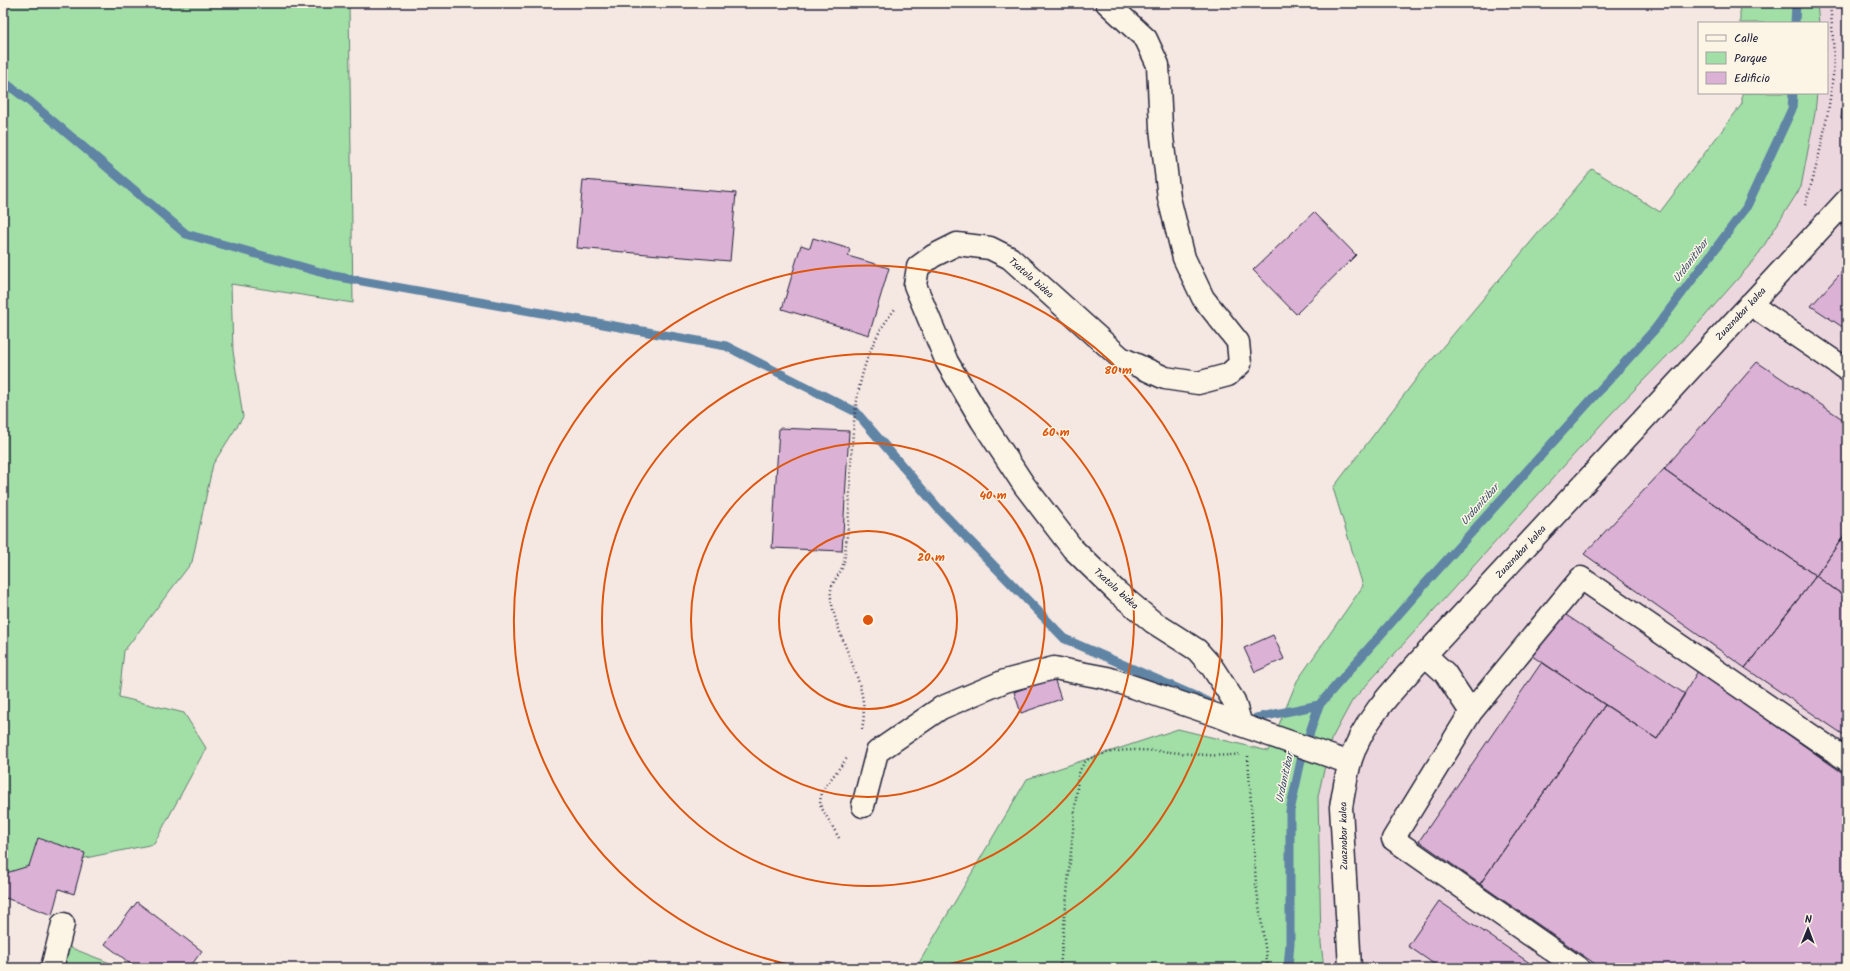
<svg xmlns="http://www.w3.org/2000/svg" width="1850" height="971" font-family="Kalam,sans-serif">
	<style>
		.built { fill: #edd7de }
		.green { fill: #a1dfa6; stroke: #628070 }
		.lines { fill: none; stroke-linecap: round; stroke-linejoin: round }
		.stream { stroke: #6084a4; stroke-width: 9 }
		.building { fill: #dbb1d6; stroke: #22223b }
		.minor-casing { stroke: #22223b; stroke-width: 25 }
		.path { stroke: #22223b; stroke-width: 2.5; stroke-dasharray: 1 3; stroke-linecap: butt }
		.minor { stroke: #fcf5e5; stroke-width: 22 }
		.ring { fill: none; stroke: #de560e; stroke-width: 2 }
		.labels { text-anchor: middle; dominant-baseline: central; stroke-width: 3; stroke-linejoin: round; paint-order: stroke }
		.street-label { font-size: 10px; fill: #22223b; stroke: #fcf5e5 }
		.water-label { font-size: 11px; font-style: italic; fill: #415370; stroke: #fcf5e5 }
		.centre { fill: #de560e; stroke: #fcf5e5; stroke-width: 2 }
		.ring-label { font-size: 12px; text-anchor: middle; font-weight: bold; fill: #de560e; stroke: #fcf5e5; stroke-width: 3; stroke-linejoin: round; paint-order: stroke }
	</style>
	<rect width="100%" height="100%" fill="#f5e7e2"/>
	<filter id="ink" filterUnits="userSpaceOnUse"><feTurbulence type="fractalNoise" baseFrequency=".025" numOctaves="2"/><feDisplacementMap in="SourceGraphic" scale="8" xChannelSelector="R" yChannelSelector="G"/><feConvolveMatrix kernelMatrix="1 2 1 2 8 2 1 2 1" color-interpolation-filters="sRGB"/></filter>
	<g filter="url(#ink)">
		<!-- built -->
		<path class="built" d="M1817,3H1847V968H1324L1321,943L1318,796L1331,740L1352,701L1608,417L1698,324L1815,113L1817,93H1827V23H1819Z"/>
		<!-- green -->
		<path class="green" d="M3,3H349L353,303L231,284L233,351L243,417L213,464L192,562L124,651L119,697L184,713L206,748L154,844L61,863L3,881Z
			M1737,3H1817L1819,23H1740V11Z
			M1742,93H1817L1815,113L1801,187L1756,258L1698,324L1608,417L1352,701L1331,740L1318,796L1321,943L1324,968H916L1027,779L1178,729L1268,751L1297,681L1363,586L1333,488L1420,374L1592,169L1660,212L1742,104Z
			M53,941L123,968H50Z"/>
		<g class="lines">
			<!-- stream -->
			<path class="stream" d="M1795,23L1796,3
				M3,81L29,101L186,234L334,276L726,346L856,412L939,509L1065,639L1211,703
				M1256,718L1319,705
				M1288,968L1290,943V811L1302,756L1319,705L1425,584L1655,329L1746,208L1792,109L1793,93"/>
		</g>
		<!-- building -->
		<path class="building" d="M1842,3H1847V120L1841,118L1847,69L1846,29Z
			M583,180L736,193L730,261L577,248Z
			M1314,212L1356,255L1296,314L1253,270Z
			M813,238L850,249L848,256L889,268L869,335L782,309L801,245L810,248Z
			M1847,266V330L1811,306Z
			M1757,362L1847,422V531L1816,576L1664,469Z
			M779,428L849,431L842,551L772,548Z
			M1664,469L1816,576L1745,668L1584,554Z
			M1847,531V598L1816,576Z
			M1816,576L1847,598V737L1745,668Z
			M1560,611L1685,694L1657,739L1529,654Z
			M1273,635L1284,659L1255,672L1244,648Z
			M1542,662L1605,705L1480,884L1419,841Z
			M1698,671L1847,776V968H1601L1480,884L1605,705L1657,739Z
			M1054,678L1061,699L1021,713L1014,692Z
			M38,838L85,853L74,894L59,889L52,915L3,897V883L6,873L29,866Z
			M1439,901L1537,968H1435L1437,966L1408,946Z
			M137,902L202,951L189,968H136L105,944Z"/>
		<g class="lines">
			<defs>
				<path id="minor" d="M1107,3L1146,39L1158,65L1161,128L1169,198L1184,258L1203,298L1238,342L1240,364L1228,375L1198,383L1165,378L1121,358L1010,258L990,248L957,244L933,256L918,267L915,285L947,362L982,421L1024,485L1073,549L1117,592L1153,622L1197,650L1212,667L1234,701L1241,725L1350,763
					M1750,304L1847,370
					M1425,655L1445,673L1471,712
					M863,806L877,752L941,708L1005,681L1054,668L1107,678L1219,716L1241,725
					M52,968L63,924
					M1350,968L1341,807C1344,791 1346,775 1351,759C1364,718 1396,687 1425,655L1847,200
					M1578,968L1393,839L1471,712L1581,578L1847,760"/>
			</defs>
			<!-- minor casing -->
			<use href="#minor" class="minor-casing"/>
			<!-- path -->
			<path class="path" d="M1805,205C1818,164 1828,120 1833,76C1835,52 1832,27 1830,3
				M862,729C872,685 836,641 831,598C829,582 839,578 843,565C845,559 845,551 846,544C856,465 841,375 895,309
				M1248,756L1256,884L1268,968
				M839,838L820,805L821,792L847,758
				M1060,968L1078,777C1080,770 1083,761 1091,758C1134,739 1194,761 1241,754"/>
			<!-- minor -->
			<use href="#minor" class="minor"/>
		</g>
	</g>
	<!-- distance rings -->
	<g class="ring">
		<circle cx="868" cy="620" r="89"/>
		<circle cx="868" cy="620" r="177"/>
		<circle cx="868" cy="620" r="266"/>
		<path d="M800 967A354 354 0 1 1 936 967"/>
	</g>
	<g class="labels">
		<!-- street labels -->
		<g class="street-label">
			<text transform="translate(1031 278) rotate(41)">Txatola bidea</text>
			<text transform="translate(1741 314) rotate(-47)">Zuaznabar kalea</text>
			<text transform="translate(1521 552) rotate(-47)">Zuaznabar kalea</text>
			<text transform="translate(1116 589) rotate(42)">Txatola bidea</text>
			<text transform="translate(1344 836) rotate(-91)">Zuaznabar kalea</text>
		</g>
		<!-- water labels -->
		<g class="water-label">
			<text transform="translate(1691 261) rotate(-53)">Urdanitibar</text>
			<text transform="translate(1480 505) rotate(-48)">Urdanitibar</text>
			<text transform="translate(1285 778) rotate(-78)">Urdanitibar</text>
		</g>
	</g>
	<circle cx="868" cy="620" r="6" class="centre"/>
	<g class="ring-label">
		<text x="1118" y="374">80 m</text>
		<text x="1056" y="436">60 m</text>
		<text x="993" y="499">40 m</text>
		<text x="931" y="561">20 m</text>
	</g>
	<!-- margin -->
	<rect width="1850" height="971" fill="none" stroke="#fcf5e5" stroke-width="16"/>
	<rect x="8" y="8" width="1834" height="955" fill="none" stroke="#22223b" stroke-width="1.5" filter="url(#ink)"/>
	<!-- legend -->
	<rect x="1698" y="22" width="130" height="72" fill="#fcf5e5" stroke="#a5a1a1"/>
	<rect x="1706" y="35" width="20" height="6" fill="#fcf5e5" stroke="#a5a1a1"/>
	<text x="1734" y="42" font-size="12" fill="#22223b">Calle</text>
	<rect x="1706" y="52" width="20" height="12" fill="#a1dfa6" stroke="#a5a1a1"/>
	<text x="1734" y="62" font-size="12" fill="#22223b">Parque</text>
	<rect x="1706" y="72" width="20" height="12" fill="#dbb1d6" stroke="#a5a1a1"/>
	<text x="1734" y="82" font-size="12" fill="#22223b">Edificio</text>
	<!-- north arrow -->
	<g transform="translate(1808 929) rotate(1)" stroke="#fcf5e5" stroke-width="3" paint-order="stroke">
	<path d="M0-3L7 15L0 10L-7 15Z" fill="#22223b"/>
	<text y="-6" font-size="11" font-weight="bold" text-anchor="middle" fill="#22223b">N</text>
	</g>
</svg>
